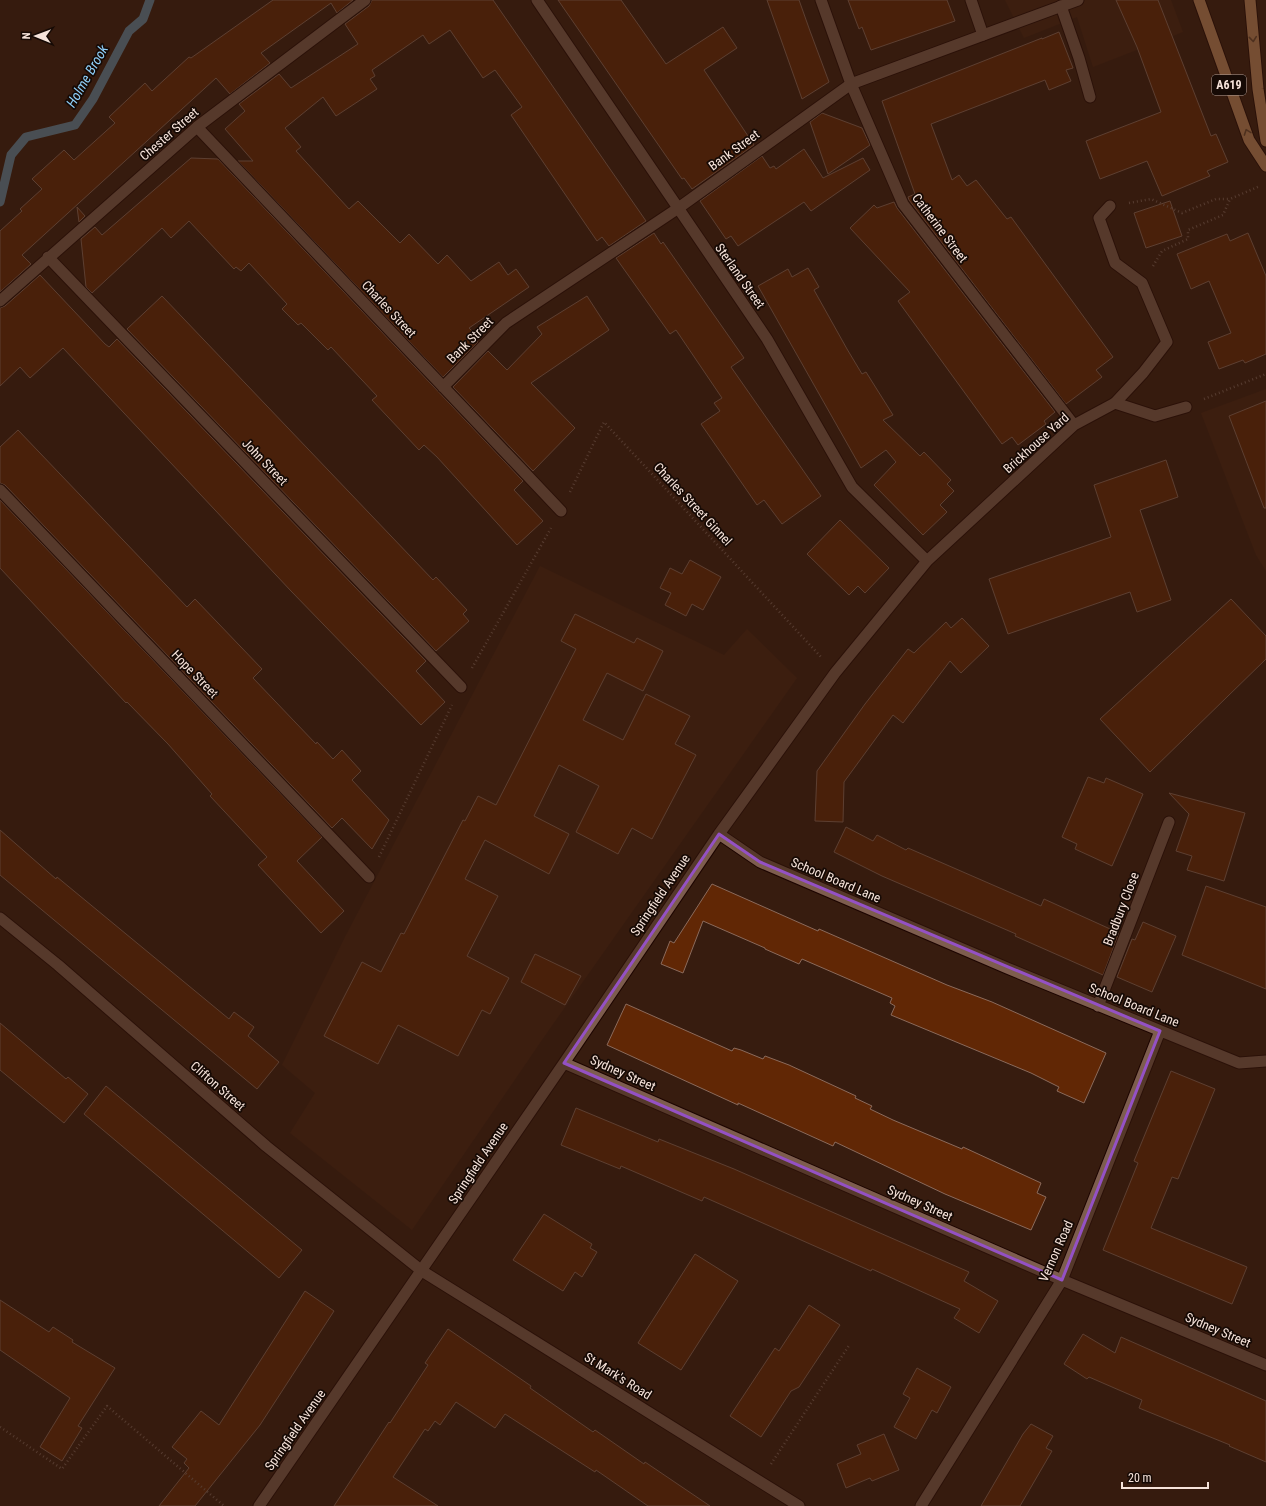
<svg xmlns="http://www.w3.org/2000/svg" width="1266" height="1506" font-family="'Roboto Condensed',sans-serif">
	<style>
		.built { fill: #432211 }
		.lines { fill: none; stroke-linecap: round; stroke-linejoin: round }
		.stream { stroke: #618da6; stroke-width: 9 }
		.building { fill: #612705; stroke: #8b6a5b }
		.service-casing { stroke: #1d0500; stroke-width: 13 }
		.minor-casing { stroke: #1d0500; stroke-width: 13 }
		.trunk-casing { stroke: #1d0500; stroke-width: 13 }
		.path { stroke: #7c6358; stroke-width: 2.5; stroke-dasharray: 1 3; stroke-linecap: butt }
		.service { stroke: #7d5d4e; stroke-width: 11 }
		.minor { stroke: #7d5d4e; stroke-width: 11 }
		.trunk { stroke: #c08a5e; stroke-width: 11 }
		.oneway { stroke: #6b4a32 }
		.marked { fill: none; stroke: #9451c4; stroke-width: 3; stroke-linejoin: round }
		.labels { text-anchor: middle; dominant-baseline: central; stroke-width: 3.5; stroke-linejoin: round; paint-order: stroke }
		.shield { fill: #160a05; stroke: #b3a29a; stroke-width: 1 }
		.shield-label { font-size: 12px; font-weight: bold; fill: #f6e3da }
		.street-label { font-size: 13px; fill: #f6e3da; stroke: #160a05 }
		.water-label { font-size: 14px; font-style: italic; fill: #8fcff9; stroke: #160a05 }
	</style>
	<rect width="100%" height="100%" fill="#371c0f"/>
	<!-- built -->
	<path class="built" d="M1005,0H1171L1183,32L1093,67L1077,17L1024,38Z
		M1266,389V571L1256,555L1201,413Z
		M540,566L724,655L747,629L797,678L544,1037L412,1230L290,1133L315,1093L282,1065L345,937Z"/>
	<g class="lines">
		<!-- stream -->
		<path class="stream" d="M0,202L11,155L26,137L75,125L93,99L129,31L143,19L150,0"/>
	</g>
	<!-- building -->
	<path class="building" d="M273,0H353L337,13L331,3L261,53L270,63L230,94L216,78L22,255L31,264L0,292V231L22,211L20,209L42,189L32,179L64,150L74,160L115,123L109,117L145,83L152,91L189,57L191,58Z
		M372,0H493L646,221L609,246L602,237L597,241L511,115L522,107L495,70L483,78L450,30L429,44L423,35L372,70L375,76L370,79L377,89L336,116L323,97L285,128L301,147L296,151L349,209L358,201L400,243L409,234L438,264L447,255L471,281L499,262L508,275L516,269L529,287L469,328L475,334L472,336L478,342L443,377L238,161H253L225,129L245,111L239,104L279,74L291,88L358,44L345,24L369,6Z
		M558,0H621L666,64L723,27L737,48L704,70L754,145L692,189L684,178L682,179Z
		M767,0H799L810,31L829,82L802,99Z
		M848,0H947L955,21L871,50L862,27L859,29Z
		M1116,0H1158L1211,136L1216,134L1228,162L1207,171L1210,176L1162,196L1147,161L1100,179L1086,141L1161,112L1137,47Z
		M1059,32L1073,68L1066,70L1071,81L1049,90L1045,80L931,124L952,180L959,175L967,186L976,180L1007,219L1011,217L1113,357L1096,370L1102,377L1066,404L909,200L908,197L915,194L882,101L1042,38V39Z
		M822,113L862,128L870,145L828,174L810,122Z
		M804,149L823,178L863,158L870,170L811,211L804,202L738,246L731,236L726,239L700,201L762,156L770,168L774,166L776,169Z
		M191,158L218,159L523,481L514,490L543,521L517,545L437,457L424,445L419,450L372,400L377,396L331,347L328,350L301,323L298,325L282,309L287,304L249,263L241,271L236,267L234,269L189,221L171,238L162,228L92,293L86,287L81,239L95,227L102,235Z
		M1170,201L1182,236L1146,248L1134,213Z
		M894,202L897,208L1055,412L1044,421L1046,424L1018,445L1012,437L1002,444L898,301L910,292L850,228L874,205L877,208Z
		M77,207L85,216L79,222Z
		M654,233L661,244L663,242L744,358L731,367L821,496L782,524L764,500L757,505L701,424L720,411L714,403L722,398L676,330L670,334L616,258Z
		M1248,233L1266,276V354L1245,363L1243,360L1219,369L1208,342L1231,333L1209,281L1191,289L1177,254L1227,234L1230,241Z
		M808,268L819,287L814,290L847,349L862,374L866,372L893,415L883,420L920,456L924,452L951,480L947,484L954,491L940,505L947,512L923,535L874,485L896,462L886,450L861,468L758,286L788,269L792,277Z
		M40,275L105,344L109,347L117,339L426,661L416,671L445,702L421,725L291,591L63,348L30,378L20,367L0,386V308L5,306Z
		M162,296L433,580L436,577L467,610L463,614L469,621L436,651L127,329Z
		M587,296L609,330L531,383L575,428L533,471L453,387L488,351L507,370L542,334L537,327Z
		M1266,401V508H1264L1229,416Z
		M18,430L187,607L195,599L262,669L253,678L316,744L317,742L333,759L342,750L361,771L352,780L389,820L372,849L342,818L332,828L5,485L0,483V447Z
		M1166,460L1178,497L1140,510L1171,600L1137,612L1130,592L1008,634L989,579L1111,537L1094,485Z
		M0,500L322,837L297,861L344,911L321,933L258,865L267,857L210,796L212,794L168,744L127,702L126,703L0,568Z
		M840,520L889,568L865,593L858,586L849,595L807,554Z
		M690,560L721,577L703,610L692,604L686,616L665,605L671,593L660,588L670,568L682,574Z
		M1231,599L1266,636V659L1150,772L1100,719Z
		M575,614L634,643L637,638L663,651L643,691L607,673L583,720L623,740L646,694L690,716L675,744L696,755L652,839L632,828L618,854L576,832L599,786L559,765L534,816L569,834L549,874L485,840L465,879L498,896L467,956L509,978L490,1014L482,1010L458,1056L398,1025L378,1064L324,1036L362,962L381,972L401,933L404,934L463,820L465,821L478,796L496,805L576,649L561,641Z
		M962,618L989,646L961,673L950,661L903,723L893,715L844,782L843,822L815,821L817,771L865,704L908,649L914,653L946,622L951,628Z
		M1088,777L1104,783L1106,778L1143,794L1112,866L1075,849L1077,844L1062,837Z
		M1169,793L1245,813L1224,881L1187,870L1192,856L1176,851L1189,814Z
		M846,827L873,841L877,835L906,850L908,848L1041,906L1044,899L1119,933L1103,975L1015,936L1016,934L882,876L834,852Z
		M0,830L56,879L57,877L229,1019L234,1012L254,1027L248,1036L279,1062L257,1089L0,875Z
		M712,884L818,931L819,929L947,985L992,1002L1106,1053L1084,1103L1057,1091L1059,1087L1031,1073L891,1015L895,1006L890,1003L892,998L802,959L799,964L765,949V948L703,921L683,973L661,964L670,941L674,943Z
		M1206,886L1266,907V989L1182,955Z
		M1143,922L1176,936L1152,992L1117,977L1132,939L1135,940Z
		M535,954L581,976L565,1005L521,982Z
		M626,1004L732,1051L734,1048L741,1050L763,1059L765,1056L789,1065L856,1096L855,1098L872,1106L870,1109L893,1120L962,1149L963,1147L1041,1183L1037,1193L1046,1197L1031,1230L945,1194L835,1142L833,1146L738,1103V1105L607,1045Z
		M0,1023L66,1079L68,1077L88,1094L64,1123L0,1070Z
		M1171,1071L1215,1089L1178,1179L1172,1177L1151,1228L1247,1267L1232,1304L1103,1250L1138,1163L1134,1161Z
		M106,1086L302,1250L279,1278L84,1114Z
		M576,1108L658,1142L659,1139L734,1169L969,1272L964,1281L998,1301L979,1333L954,1318L960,1309L872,1269L871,1271L704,1197L702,1201L621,1166L620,1169L561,1145Z
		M544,1214L592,1244L590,1248L597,1252L582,1277L575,1272L563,1291L513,1260Z
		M695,1254L738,1281L681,1370L638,1343Z
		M305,1291L334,1311L260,1425L195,1506H159L189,1468L184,1463L187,1459L172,1447L201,1411L219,1425Z
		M0,1300L49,1332L53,1327L73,1340L72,1342L115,1368L78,1426L82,1428L62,1461L40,1447L70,1398L0,1350Z
		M809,1305L840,1325L799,1387L791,1391L761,1437L730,1416L775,1348L779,1351Z
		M448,1329L531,1386L530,1388L593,1432L595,1430L644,1464L645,1462L710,1506H648L596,1470L595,1472L505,1414L495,1428L456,1402L440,1425L435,1421L428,1431L425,1429L393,1477L438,1506H334L389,1422L390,1423L428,1365L425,1363Z
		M1083,1334L1115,1353L1121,1337L1266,1401V1462L1229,1446L1230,1445L1139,1408L1142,1400L1089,1377L1087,1379L1064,1364Z
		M917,1368L951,1387L937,1413L932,1410L916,1439L894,1427L910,1398L903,1394Z
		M1031,1424L1053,1436L1046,1448L1052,1451L1020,1506H981L1023,1434Z
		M884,1434L899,1470L872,1481L870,1478L846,1488L837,1464L861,1454L857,1445Z"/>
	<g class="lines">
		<defs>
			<path id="service" d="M971,0L983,35
				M1061,6L1079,58L1090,97
				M1110,206L1099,218L1115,263L1142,283L1167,342L1143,373L1115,403"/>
			<path id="minor" d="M537,0L767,339L852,487L927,561
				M821,0L851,84L903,204L1074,425
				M197,127L561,511
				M48,257L461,687
				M0,301L197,127L365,0
				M443,387L506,323L677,209L851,84L1078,0
				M1186,407L1155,416L1115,403L1074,425L927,561L835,673L719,834L760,862L1007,968L1239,1063L1266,1061
				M0,490L369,877
				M0,918L58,965L266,1146L422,1271L799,1506
				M1098,1006L1169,822
				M564,1063L1062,1280L1266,1365
				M259,1506L564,1063L719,834
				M921,1506L1062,1280L1160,1031"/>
			<path id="trunk" d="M1199,0L1249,140L1266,166
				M1250,0L1258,89L1266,141"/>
		</defs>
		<!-- service casing -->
		<use href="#service" class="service-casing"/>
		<!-- minor casing -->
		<use href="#minor" class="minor-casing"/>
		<!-- trunk casing -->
		<use href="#trunk" class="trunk-casing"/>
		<!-- path -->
		<path class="path" d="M1129,203L1151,199L1182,213L1216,199H1230
			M1153,266L1162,251L1188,239V230L1223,215L1230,199L1260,186
			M1204,399L1266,374
			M570,492L604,422L821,657
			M472,668L551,528
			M379,857L452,705
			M0,1427L62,1469L107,1406L224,1506
			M771,1464L850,1344"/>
		<!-- service -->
		<use href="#service" class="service"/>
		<!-- minor -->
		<use href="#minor" class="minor"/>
		<!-- trunk -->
		<use href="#trunk" class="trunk"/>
	</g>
	<!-- one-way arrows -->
	<defs><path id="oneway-chevron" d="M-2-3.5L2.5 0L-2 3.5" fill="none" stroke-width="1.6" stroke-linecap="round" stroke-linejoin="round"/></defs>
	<g class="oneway">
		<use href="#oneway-chevron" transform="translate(1253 39) rotate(84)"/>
		<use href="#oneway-chevron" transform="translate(1247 132) rotate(-110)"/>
	</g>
	<!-- marked area -->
	<path d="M0 0H1266V1506H0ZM719,834L760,862L1160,1031L1062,1280L564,1063Z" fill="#371c0f" fill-opacity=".55" fill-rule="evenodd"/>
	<path class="marked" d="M719,834L760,862L1160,1031L1062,1280L564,1063Z"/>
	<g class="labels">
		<!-- shield labels -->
		<rect class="shield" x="1212" y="75" width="34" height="20" rx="3"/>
		<g class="shield-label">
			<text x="1229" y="85">A619</text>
		</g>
		<!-- street labels -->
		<g class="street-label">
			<text transform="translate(169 134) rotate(-41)">Chester Street</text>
			<text transform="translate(734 150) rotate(-36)">Bank Street</text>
			<text transform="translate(940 228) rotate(53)">Catherine Street</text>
			<text transform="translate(740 276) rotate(55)">Sterland Street</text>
			<text transform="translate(389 309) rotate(47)">Charles Street</text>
			<text transform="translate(470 340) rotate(-45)">Bank Street</text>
			<text transform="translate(1036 443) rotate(-42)">Brickhouse Yard</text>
			<text transform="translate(265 462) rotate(46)">John Street</text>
			<text transform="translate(693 504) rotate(47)">Charles Street Ginnel</text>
			<text transform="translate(195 674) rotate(46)">Hope Street</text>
			<text transform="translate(836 880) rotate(23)">School Board Lane</text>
			<text transform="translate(660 895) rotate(-56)">Springfield Avenue</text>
			<text transform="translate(1121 909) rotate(-69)">Bradbury Close</text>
			<text transform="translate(1134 1005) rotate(22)">School Board Lane</text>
			<text transform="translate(623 1073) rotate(24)">Sydney Street</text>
			<text transform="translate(218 1086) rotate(41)">Clifton Street</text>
			<text transform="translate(478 1163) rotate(-56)">Springfield Avenue</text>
			<text transform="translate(920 1203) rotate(24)">Sydney Street</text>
			<text transform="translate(1056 1251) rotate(-66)">Vernon Road</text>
			<text transform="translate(1218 1330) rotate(23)">Sydney Street</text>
			<text transform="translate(618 1376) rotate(32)">St Mark's Road</text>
			<text transform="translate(295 1430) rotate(-55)">Springfield Avenue</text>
		</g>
		<!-- water labels -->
		<g class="water-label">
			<text transform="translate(87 76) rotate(-60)">Holme Brook</text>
		</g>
	</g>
	<!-- north arrow -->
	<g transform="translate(36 36) rotate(271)" stroke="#160a05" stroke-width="3" paint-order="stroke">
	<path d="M0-3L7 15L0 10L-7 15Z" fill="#f6e3da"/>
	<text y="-6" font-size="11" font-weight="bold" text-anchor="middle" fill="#f6e3da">N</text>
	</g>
	<!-- scale -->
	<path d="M1122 1482v6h86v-6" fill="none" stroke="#f6e3da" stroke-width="2"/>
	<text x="1128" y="1482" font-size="12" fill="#f6e3da" stroke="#160a05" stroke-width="3" paint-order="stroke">20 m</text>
</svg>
